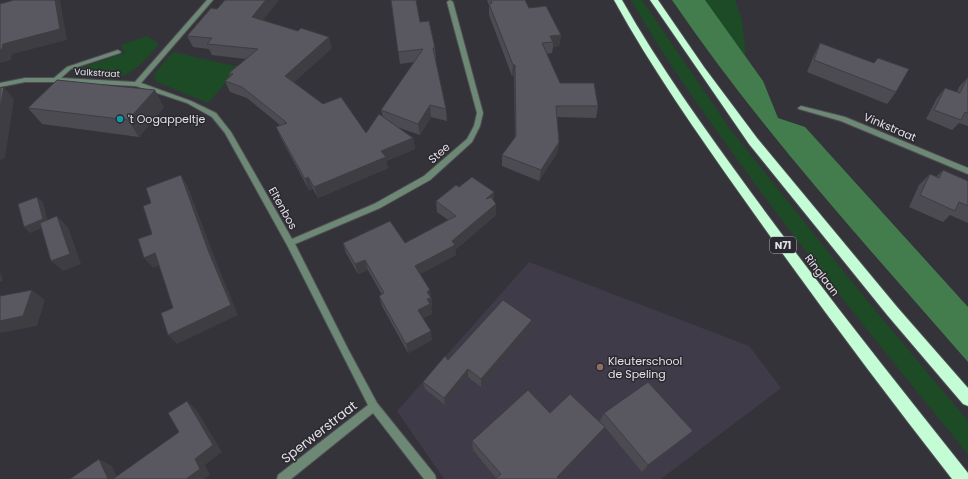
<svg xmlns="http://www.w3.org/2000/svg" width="968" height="479" font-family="Poppins,sans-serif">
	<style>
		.built { fill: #3f3b48 }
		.green { fill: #1d4b26 }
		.forest { fill: #447d4d }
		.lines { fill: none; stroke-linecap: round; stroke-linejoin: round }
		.street-casing { stroke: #514f55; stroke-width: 2 }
		.highway-casing { stroke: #514f55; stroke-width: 2 }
		.street { fill: #6d8976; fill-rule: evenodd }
		.highway { fill: #c3fcd5; fill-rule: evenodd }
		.wall { fill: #4d4b52 }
		.shaded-wall { fill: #3e3d42 }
		.building { fill: #59575f; stroke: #3e3d42 }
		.culture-dot { fill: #0f9aa8; stroke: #2b2930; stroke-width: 1.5 }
		.education-dot { fill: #8d6e63; stroke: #2b2930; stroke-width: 1.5 }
		.labels { text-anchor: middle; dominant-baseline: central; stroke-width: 3; stroke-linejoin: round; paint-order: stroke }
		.far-street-label { font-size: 9px; fill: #e2e0e5; stroke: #2b2930 }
		.shield { fill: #2b2930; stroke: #aba9af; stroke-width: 1 }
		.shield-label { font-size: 10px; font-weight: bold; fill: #e2e0e5 }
		.poi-label { font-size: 11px; fill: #e2e0e5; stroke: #2b2930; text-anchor: start }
		.street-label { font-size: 11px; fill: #e2e0e5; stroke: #2b2930 }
		.near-street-label { font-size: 13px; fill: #e2e0e5; stroke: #2b2930 }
	</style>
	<rect width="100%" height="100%" fill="#35333a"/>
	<!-- built -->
	<path class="built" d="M529,262L749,346L781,388L661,479H444L397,411Z"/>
	<!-- green -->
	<path class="green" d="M631,0H642L730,129L869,303L968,421V454C891,360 814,265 742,166C703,112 664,58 631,0Z
		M705,0H735L742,20L746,58Z
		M147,36L159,44C137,69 132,79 96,77C89,77 82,77 74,75L75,70L125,53L121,45Z
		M173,52L239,67L208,103L157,82L154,78L156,72Z"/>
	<!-- forest -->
	<path class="forest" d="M672,0H705L763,81L778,118L805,127L968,307V362C866,245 760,129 672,0Z"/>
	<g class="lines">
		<defs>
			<path id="street" d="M207,0H213L141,83L191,101L216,113L231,132L292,239L374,204L424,176L467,139L474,126L477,113L447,2L450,0L453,2L483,113L480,126L472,142L430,180L380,208L295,244L348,349L377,403L435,475L436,479H424L373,413L291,479H277L278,475L368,405L287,245L225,133L212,117L187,103L136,86L56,82H25L0,87V83L25,78H54L67,67L118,50L121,52L120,53L71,69L61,78L135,82Z
				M801,106L845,117L968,168V174L841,121L799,109L798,108Z"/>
			<path id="highway" d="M614,0H622C660,67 705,129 750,191C820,287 894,380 968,473V479H952C880,387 810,293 743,198C697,133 652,69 614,0Z
				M650,0H658L704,67L757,138L898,308L968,388V406L963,404L888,316L749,144Z"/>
		</defs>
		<!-- street casing -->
		<use href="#street" class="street-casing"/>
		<!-- highway casing -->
		<use href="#highway" class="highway-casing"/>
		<!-- street -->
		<use href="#street" class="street"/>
		<!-- highway -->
		<use href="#highway" class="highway"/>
	</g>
	<!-- wall -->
	<path class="wall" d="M391,0L420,22L435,48L436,60H435L446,109L447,121L431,117L420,135L397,127L413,138L415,149L386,161L388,168L318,198L313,189L309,190L281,138L276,127L280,125L247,98L230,92L225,81L230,77L229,73L246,59L212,55L209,49L193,47L187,36L263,20L332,48L294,82L323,104L366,133L383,117L381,110L414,62L400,64Z
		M487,0H525L529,8L561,35L559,46L553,47L552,53L546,54L560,83L598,106L596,118L557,117L559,142L557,153L539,181L502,166V155L515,137L514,76H512L489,15V6Z
		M820,43L874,63L896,92L887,104L807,72L814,55Z
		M967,78H968V126L959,123L952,130L926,119L937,98L945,88L957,92L959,87Z
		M164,107L139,137L42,124L28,108Z
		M943,170L968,181V223L950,215L943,222L909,207L919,185L930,174L936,177Z
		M459,187L494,192V202L496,215L455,250L456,255L420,274L432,300H431L432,307L431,308L432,314L423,318L432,340L408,353L382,306L379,296L382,295L368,270L358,274L346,253L343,243H405L448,220L437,212L436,201Z
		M532,320L530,329L481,387L468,377L445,405L425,389L423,382L448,360Z
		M550,413L605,427L599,437L559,479L496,478L473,450L472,441Z
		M604,413L685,438L642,472L600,421Z"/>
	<!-- shaded-wall -->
	<path class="shaded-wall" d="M55,0H60L67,40L12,54L11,60L0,63V50L3,44Z
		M266,0H279L256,29L252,17Z
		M561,35L559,46L553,47V42L550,36Z
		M329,37L332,48L289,87L285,76Z
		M513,65H515L514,76H512Z
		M4,87L14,99L5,158L0,160V109Z
		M155,90L164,107L139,137L128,120Z
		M430,105L431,117L420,135L418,124Z
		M413,138L415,149L386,161L388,168L318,198L314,187L381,151Z
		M559,142L557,153L539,181L541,170Z
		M181,175L188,187L216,261L238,315L177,344L168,335L208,250Z
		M308,177L313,189L309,190L305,179Z
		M494,192V203L486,199Z
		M37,197L43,202L49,225L30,233L24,227Z
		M496,204V215L455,250L456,255L417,276L415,266L452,241Z
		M57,216L68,227L81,264L63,271L51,261Z
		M155,253L164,263L153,268L144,258Z
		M365,260L368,270L358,274L355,264Z
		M0,271L3,281L0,282Z
		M32,290L45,300L37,326L0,333V321Z
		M430,290L432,307L431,308L432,314L420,320L418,310L427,292Z
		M532,320L530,329L481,387V379Z
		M431,331L432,340L408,353L406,344Z
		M468,369V377L445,405L444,398Z
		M187,401L196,409L222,452L205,465L210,475L204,479H186L195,459Z
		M605,427L599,437L559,479L557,477Z
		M693,431L685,438L642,472L648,465Z
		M99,459L112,466L118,479H108Z"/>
	<!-- building -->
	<path class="building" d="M14,0H55L60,29L3,44L2,49L0,50V4Z
		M225,0H266L252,17L298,31L301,28L329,37L285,76L323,104L341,97L366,133L379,114L413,138L381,151L386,157L314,187L308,177L305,179L276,127L287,123L242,87L225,81L233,74L229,73L258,49L207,44L212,38L187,36L211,8L217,9Z
		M391,0H416L420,22L429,21L435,48H433L446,109L430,105L418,124L381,110L423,49L398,52Z
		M491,0H525L529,8L546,6L561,35L550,36L553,42L542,43L560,83H594L598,106H556L559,142L541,170L502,155L516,136L515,65H513L489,4L492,3Z
		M820,43L874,63L878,58L909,69L896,92L814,60Z
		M967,78H968V113L965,112L961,120L934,110L945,88L960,93Z
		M57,80L155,90L128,120L28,108Z
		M4,87L0,109V88Z
		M943,170L968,181V206L959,202L955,211L920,195L930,174L939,178Z
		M181,175L208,250L231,305L168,335L161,313L173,308L155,253L144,258L138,239L152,234L143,206L151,203L146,188Z
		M472,177L494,192L486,199L491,197L496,204L452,241L455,245L415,266L430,290L427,292L431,298L427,299L430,304L418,310L431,331L406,344L379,296L384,293L365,260L355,264L343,243L390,221L405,243L456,216L436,201L456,185L459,187Z
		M37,197L43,219L24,227L18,204Z
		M57,216L70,254L51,261L40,223Z
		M32,290L23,316L0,321V296Z
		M503,300L532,320L481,379L468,369L444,398L423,382L445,356L448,360Z
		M648,382L693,431L648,465L604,413Z
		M528,390L550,413L570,394L605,427L557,477L559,479H495L501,474L472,441Z
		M187,401L213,445L195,459L200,469L186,479H113L179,432L168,413Z
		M99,459L108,479H70Z"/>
	<!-- markers -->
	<circle class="culture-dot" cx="120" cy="119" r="4"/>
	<circle class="education-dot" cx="600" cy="367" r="4"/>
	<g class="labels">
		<!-- far-street labels -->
		<g class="far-street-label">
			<text transform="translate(97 73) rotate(3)">Valkstraat</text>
		</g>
		<!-- shield labels -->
		<rect class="shield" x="770" y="237" width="26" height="16" rx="3"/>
		<g class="shield-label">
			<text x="783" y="245">N71</text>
		</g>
		<!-- poi labels -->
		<g class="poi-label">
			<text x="128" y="119">'t Oogappeltje</text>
			<text x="608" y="361">Kleuterschool<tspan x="608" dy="13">de Speling</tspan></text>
		</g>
		<!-- street labels -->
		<g class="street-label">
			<text transform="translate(890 127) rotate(23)">Vinkstraat</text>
			<text transform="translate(439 153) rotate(-41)">Stee</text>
			<text transform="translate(283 208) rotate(61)">Eltenbos</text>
			<text transform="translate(822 275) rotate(53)">Ringlaan</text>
		</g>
		<!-- near-street labels -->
		<g class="near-street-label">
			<text transform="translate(319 432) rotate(-38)">Sperwerstraat</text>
		</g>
	</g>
</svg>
